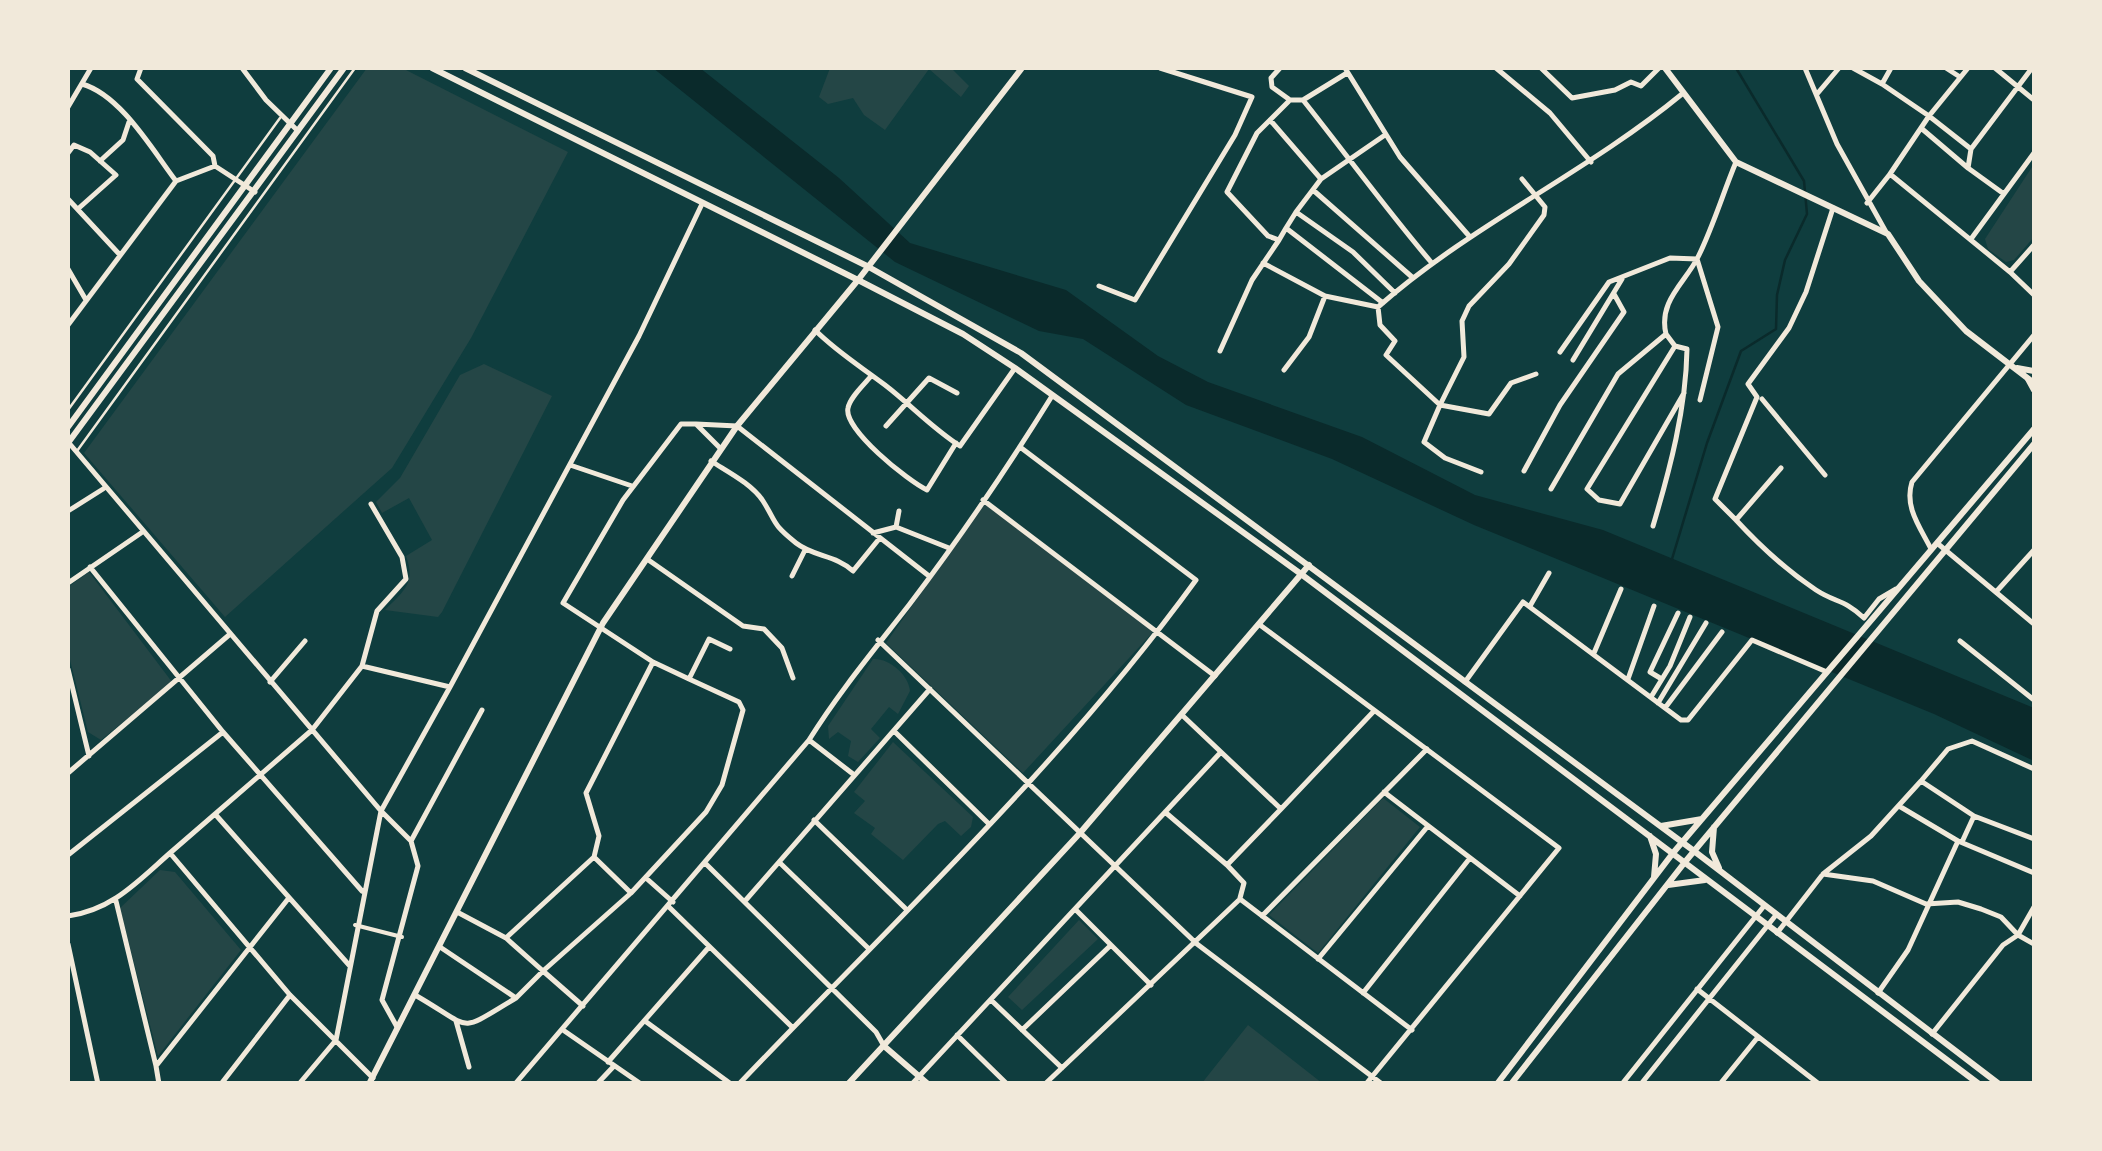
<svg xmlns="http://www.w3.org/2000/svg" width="2102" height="1151" font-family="'Varela Round',sans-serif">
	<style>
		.green { fill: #244646 }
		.water { fill: #0a2a2b }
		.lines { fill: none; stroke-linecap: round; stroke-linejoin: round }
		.stream { stroke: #0a2a2b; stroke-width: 2.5 }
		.service { stroke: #f1e9da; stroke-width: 2.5 }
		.pedestrian { stroke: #f1e9da; stroke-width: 4 }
		.minor { stroke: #f1e9da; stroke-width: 5 }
		.tertiary { stroke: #f1e9da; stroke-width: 6 }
		.secondary { stroke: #f1e9da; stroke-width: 6 }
	</style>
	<rect width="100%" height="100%" fill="#0f3d3e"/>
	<!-- green -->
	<path class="green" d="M367,68H402L568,152L471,338L392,468L225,617L84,453Z
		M830,68H951L969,86L961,97L929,69L885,130L864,115L853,98L828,104L819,97Z
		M2034,164V237L2014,260L2006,262L1988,249L1985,239Z
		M484,364L552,396L442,612L438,617L385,610C404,591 416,583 406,556L432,540L409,498L382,513L376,502L400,478L460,375Z
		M984,503L1153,632L1023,773L886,643Z
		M89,572L172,682L101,740L88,732L68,652V587Z
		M873,659C889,658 909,675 910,691L898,714L889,707L871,729L880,738L858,762L848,756L851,741L838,732L829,739L828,726Z
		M893,742L973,817L971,827L961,836L945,821L938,824L903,860L871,834L875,828L854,813L865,801L854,792Z
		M1383,798L1420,827L1318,953L1269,915Z
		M160,870L175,872L241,950L158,1056L120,908Z
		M1079,920L1098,939L1022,1010L1008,997Z
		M1248,1025L1322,1083H1202Z"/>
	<!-- water -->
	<path class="water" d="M653,68H700L839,178L910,243L1066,290L1158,356L1208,382L1362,437L1475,495L1603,530L2034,708V761L1934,714L1474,525L1332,459L1186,405L1083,339L1039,331L895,262Z"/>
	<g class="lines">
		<!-- stream -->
		<path class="stream" d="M1672,559L1707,443L1741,351L1776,329L1777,295L1785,260L1807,214L1804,181L1736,68"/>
		<!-- service -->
		<path class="service" d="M68,410L280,118
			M77,451L355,68"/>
		<!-- pedestrian -->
		<path class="pedestrian" d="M355,925L402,937"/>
		<!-- minor -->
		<path class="minor" d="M141,68L137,79L213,156L215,166
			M242,68L266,100L298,131
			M1280,68L1271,78L1272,87L1290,100
			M1345,68L1400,157L1470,237
			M1496,68L1550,113L1591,162
			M1541,68L1572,98L1615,90L1631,82L1641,86L1659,68
			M1805,68L1837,144L1886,232
			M1853,68L1882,84L1891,68
			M1946,68L1960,77
			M1995,68L2034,100
			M2032,68L1971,149L1929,116L1890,174L2010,272L2034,245
			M1347,73L1303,100H1290L1257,133L1227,192L1268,236L1279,240L1286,228L1383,303
			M82,84C121,95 153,151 176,181
			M1882,84L1929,116L1968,68
			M1817,94L1839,68
			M1303,100C1346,154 1386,209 1431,262
			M68,107L91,68
			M1270,120L1321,179
			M1921,128L1968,168
			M1971,149L1968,168L2004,194
			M68,153L74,145L90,152L116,175L79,208
			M100,161L123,140L129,122
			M1522,179L1545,207L1544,215L1509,264L1469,306L1462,321L1464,357L1440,405L1489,414L1511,383L1536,374
			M1313,190L1412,277
			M68,199L120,255
			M1867,203L1890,174
			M1296,212L1321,179L1385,135
			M1286,228L1296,212L1353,252L1395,293
			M1971,239L2034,153
			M1263,263L1325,296L1378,307C1471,225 1586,173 1682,94
			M68,269L86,300
			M2010,272L2034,295
			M1099,286L1135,300L1235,135L1252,97L1160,68
			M1378,307L1380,325L1395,341L1386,355L1440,405L1424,442L1445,458L1481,472
			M68,325L176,181L215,166L255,192
			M815,330C837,352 860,366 885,385C911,405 932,428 960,446L1015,368
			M1666,334L1675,346L1587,489L1599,500L1620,504L1684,393
			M1220,351L1252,280L1279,240
			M1560,352L1609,282L1670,258L1697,259L1718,327L1700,400
			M1573,360L1622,279
			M1284,370L1309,337L1325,296
			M871,376C864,385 850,397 848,408C843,429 908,481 927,490L956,443
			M1762,399L1825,475
			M696,424L737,426L929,576
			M886,426L929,378L957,393
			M69,443L381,811L336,1040L299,1084
			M720,448L696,424H681L623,500L563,603L653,662L689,679L709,639L730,649
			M711,461C728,472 752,484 763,501C777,523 771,523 796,543C814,557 836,555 853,571L879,539
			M570,465L632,486
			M1781,468L1736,520C1760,546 1786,570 1816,590C1836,603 1844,599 1864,618L1879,599L1896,589
			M1524,471L1560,405L1624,312L1614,294
			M1551,489L1618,374L1666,334C1658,301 1685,283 1698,257C1713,227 1723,193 1736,162
			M983,500L1215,676
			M68,511L103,489
			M1736,520L1715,499L1757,397L1748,384L1789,328L1806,292L1833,208
			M1653,526C1670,469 1686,409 1687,349L1675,346
			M896,527L899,511
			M873,533L896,527L949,548
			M1937,543L2034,624
			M1931,549C1920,527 1904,507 1912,482L2034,335
			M647,559L743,626L764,629L782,648L793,678
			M90,567L223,732L362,891
			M792,576L805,550
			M68,583L141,533
			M1996,592L2034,550
			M1530,606L1549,573
			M1260,625L1559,848L1366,1084
			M878,640L1197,944L1382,1084
			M1960,641L2034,700
			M1594,653L1621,589
			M362,666L377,611L406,579L402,557L371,504
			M68,669L89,756
			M1660,678L1650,672L1678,613
			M1628,679L1654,606
			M270,682L305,641
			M1465,682L1523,602L1681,720H1688L1752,640L1827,672
			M450,687L639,336L702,204
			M1651,697L1670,666L1690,617
			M1658,703L1706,623
			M1665,708L1722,632
			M1182,715L1221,752
			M894,731L988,823
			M809,740L853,774
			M68,773L229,635
			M1921,781L1948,749L1972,741L2034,769
			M1384,792L1520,896
			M1899,806L1958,841
			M1165,812L1227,865
			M215,814L349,965
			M814,820L905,908
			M411,841L482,710
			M1962,842L1974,816L2034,839
			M170,853L312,730L362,666L450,687L381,811L411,841L418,866L382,1000L397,1027
			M68,855L223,732
			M594,857L631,893
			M779,862L868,948
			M706,864L876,1032L884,1046
			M1823,874L1871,836L1921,781L1974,816
			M646,878L673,902
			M1240,898L1244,883L1227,865L1281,809
			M116,901L156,1066L288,899
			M745,901L930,689
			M669,907L792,1027
			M2034,907L2018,935L2034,944
			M1076,910L1151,985
			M457,912L506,938L543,971L631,893L706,812L722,785L743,710L739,702L689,679
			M68,916C112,910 137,882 170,853L290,995L373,1078
			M1262,916L1427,749
			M1777,933L1823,874L1873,881L1926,904L1958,902L1981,909L2001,917L2018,935L2003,945L1932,1034
			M507,937L594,857L599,836L586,793L653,662
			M68,944L98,1084
			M1318,959L1428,826
			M1697,989L1819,1084
			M1363,993L1470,858
			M1878,993L1908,950L1958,841L2034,873
			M415,995C476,1030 455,1034 516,998L440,947
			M516,998L543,971L583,1006
			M991,1000L1062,1068
			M456,1021L469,1067
			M645,1021L731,1084
			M563,1030L641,1084
			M1022,1030L1111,945
			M957,1035L1007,1084
			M608,1062L709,947
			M156,1066L159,1084
			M221,1084L290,995
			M515,1084L809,740C839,692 874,650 909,605C960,538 1008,467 1052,396
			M597,1084L614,1066
			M739,1084C895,920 1063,763 1196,580L1020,447
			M912,1084L1221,752L1281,809L1374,711
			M1045,1084L1240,899L1412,1030
			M1622,1084L1764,906
			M1641,1084L1776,915
			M1720,1084L1758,1037"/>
		<!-- tertiary -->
		<path class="tertiary" d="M1665,68L1736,162L1888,234L1919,281L1966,331L2034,383
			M2017,368L2034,371
			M884,1046L928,1084
			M369,1084L603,623L737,426L858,280
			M848,1084L1080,833L1309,565"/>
		<!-- secondary -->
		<path class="secondary" d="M432,68L858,280L963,334L1015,368L1301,574L1979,1084
			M465,68L867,266L1021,353L1694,851L1999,1084
			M858,280L1022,68
			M2028,379L2034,390
			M68,427L331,68
			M68,443L344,68
			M1661,826L1702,819
			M1714,827L1712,852L1719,868
			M1650,836L1656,854L1654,877
			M1668,885L1705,880
			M1497,1084L1673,853L2034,429
			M1511,1084L1685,862L2034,444"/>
	</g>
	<!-- border -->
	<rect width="2102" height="1151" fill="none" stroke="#f1e9da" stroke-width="140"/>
</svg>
